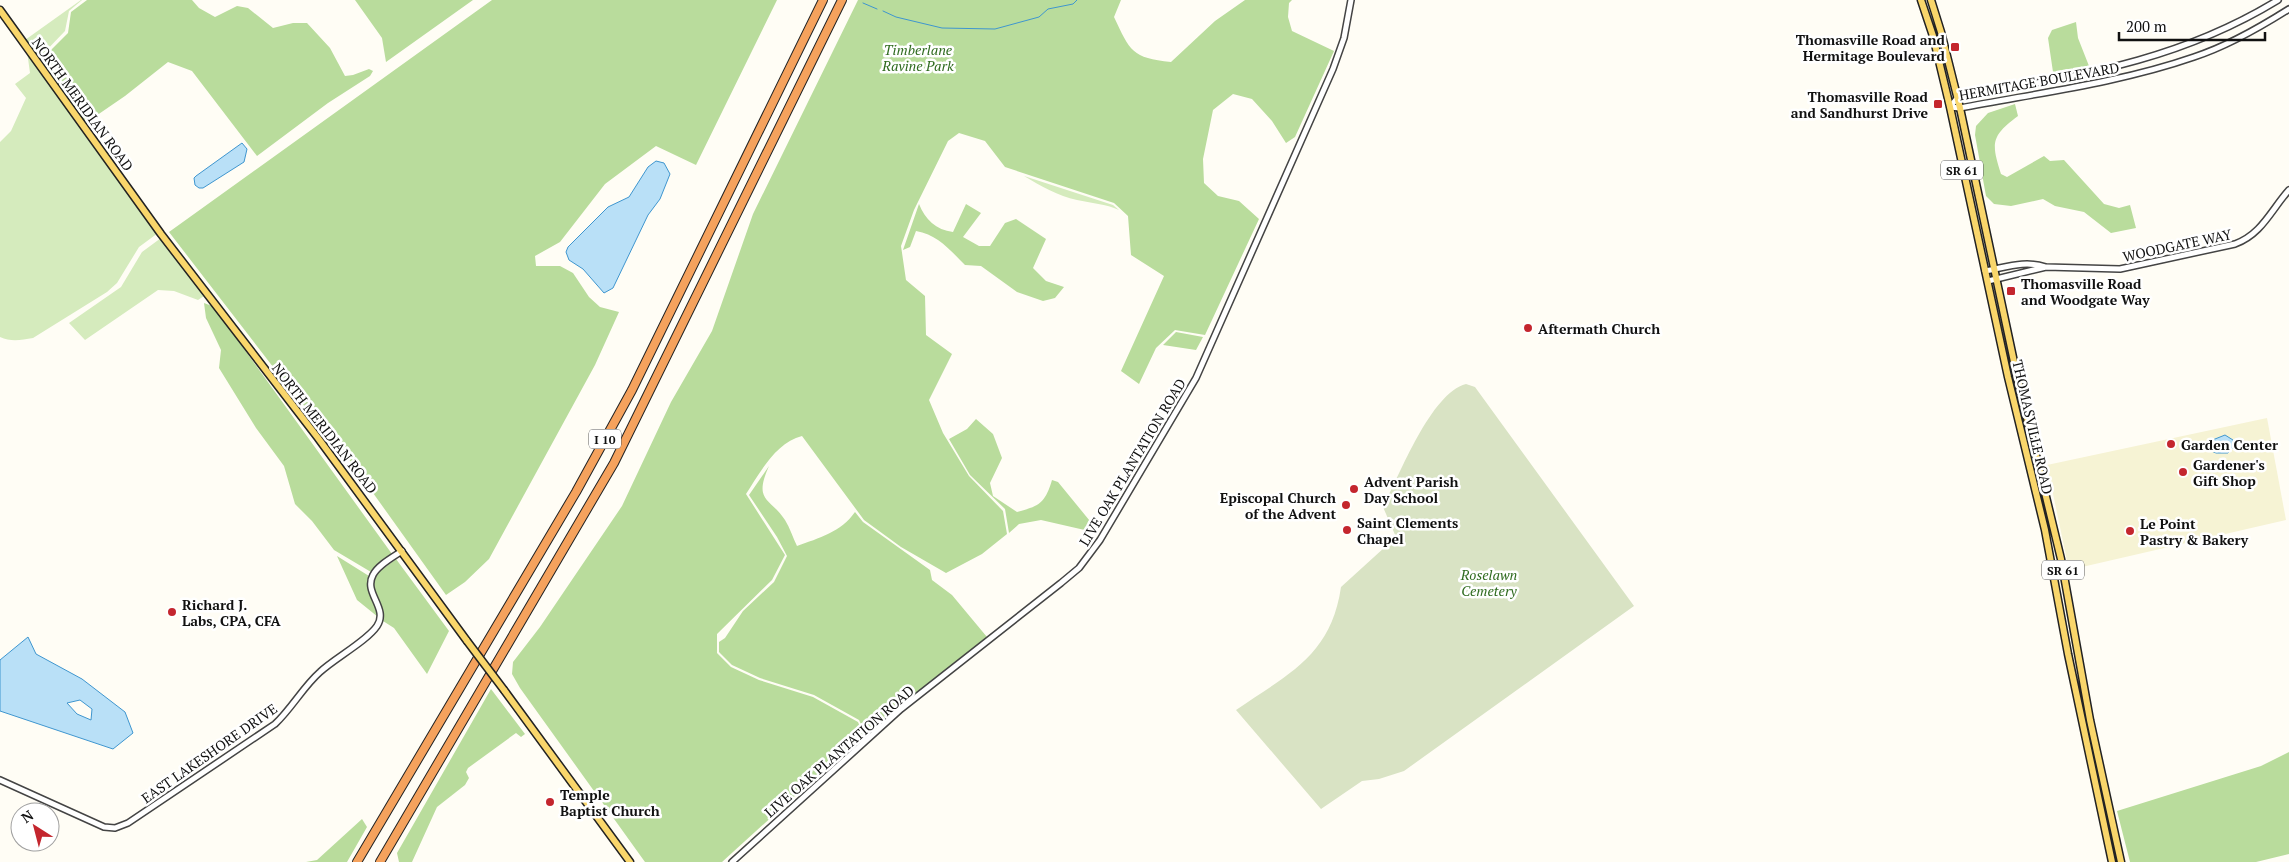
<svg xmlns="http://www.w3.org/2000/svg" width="2289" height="862" font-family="'PT Serif',serif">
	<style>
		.farmland { fill: #f6f3d4 }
		.green { fill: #d5ebbd }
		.forest { fill: #b9dc9c }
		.cemetery { fill: #d9e3c4 }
		.water { fill: #b9e0f7; stroke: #3f96cf; fill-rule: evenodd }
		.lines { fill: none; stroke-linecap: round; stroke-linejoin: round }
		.stream { stroke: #3f96cf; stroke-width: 1 }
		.minor-casing { stroke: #444; stroke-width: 8 }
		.major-casing { stroke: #222; stroke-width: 9 }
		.highway-casing { stroke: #222; stroke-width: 10 }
		.minor { stroke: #fff; stroke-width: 5 }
		.major { stroke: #f9d66b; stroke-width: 6 }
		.highway { stroke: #f5a25d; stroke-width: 8 }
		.major-bridge-casing { stroke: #222; stroke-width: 9; stroke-linecap: butt }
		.major-bridge { stroke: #f9d66b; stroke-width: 6 }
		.poi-dot { fill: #c4262e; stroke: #fff; stroke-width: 2 }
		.labels { text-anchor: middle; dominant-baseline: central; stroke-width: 5; stroke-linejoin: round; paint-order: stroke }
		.shield { fill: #fff; stroke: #585858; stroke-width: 1 }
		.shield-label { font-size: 12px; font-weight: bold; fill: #111 }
		.poi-label { font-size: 14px; font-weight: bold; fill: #111; stroke: #fff; text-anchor: start }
		.park-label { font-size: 14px; font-style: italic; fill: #2f6b1f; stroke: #fff }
		.street-label { font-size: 14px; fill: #111; stroke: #fff }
	</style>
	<rect width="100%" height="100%" fill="#fffdf5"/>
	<!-- farmland -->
	<path class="farmland" d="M2267,418L2286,520L2069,570L2047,465Z"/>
	<!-- green -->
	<path class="green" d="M81,0H82L69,11L65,31L42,55V58L88,121L91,122L86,125L25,40Z
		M27,51L158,233L139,247L117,283L107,292L33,338C21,340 11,342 0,337V142L11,131L26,98L15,84L30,73Z
		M1024,176L1113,205L1119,210C1106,204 1091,203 1077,200C1058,196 1041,186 1024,176Z
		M161,238L204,296L198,300L174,291L158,290L85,340L69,323L121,287L142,252Z"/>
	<!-- forest -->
	<path class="forest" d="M87,0H192L199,8L215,17L237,6L248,8L273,28L293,23H307L330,48L345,76L353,75L369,69L373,71L370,76L328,103L257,156L192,71L168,62L125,96L90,120L44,57L68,33L71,12Z
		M355,0H473L386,62L382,38Z
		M492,0H777L696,165L656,146L605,184L560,242L535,256L536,266H560L573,273L589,297L600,307L619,312L595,365L489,559L465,582L446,595L333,437L297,398L169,232Z
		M858,0H1121L1114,17C1130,51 1132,58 1171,62L1215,21L1245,0H1292L1289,3L1288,17L1292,31L1334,51L1295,137L1286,143L1272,121L1252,99L1233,94L1213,110L1203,159L1204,183L1218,196L1239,201L1259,219L1205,335L1175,330L1156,348L1139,384L1121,371L1164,276L1131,255L1128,216L1114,203L1005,167L985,141L959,133L948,141L914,210L901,246L906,280L925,296L926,335L952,354L929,400L943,433L969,476L1003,511L1007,534L982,554L946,573L901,547L864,520L802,436C776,442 759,474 746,494L785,555L772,580L717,634V653L731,667L759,680L813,697L858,722L863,734L722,862H645L520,688L512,674L513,662L540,627L622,506L671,402L712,331L753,214Z
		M2076,22L2078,38L2089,66L2053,72L2048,38L2052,30Z
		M2015,104L2018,116C1991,136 1991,143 2001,174L2007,177L2044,156L2050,161L2064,160L2104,204L2119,208L2130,205L2136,228L2111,233L2084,212L2055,206L2043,199L2011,206L1994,204L1986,196L1975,135L1976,126L1988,113Z
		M919,204C925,219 936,230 953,232L966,204L981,213L963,237L979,246H990L1005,223L1016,219L1046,239L1033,268L1046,281L1064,287L1055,298L1043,301L1017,292L981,266L965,265C950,250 938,235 916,231L910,247L903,250Z
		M204,303L212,306L226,324L392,554L371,572L334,550L312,521L295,504L284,466L256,428L219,368L221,350L206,318Z
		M1176,332L1203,337L1196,350L1163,345Z
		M976,419L993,434L1002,458L990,483L993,496L1017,512C1040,506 1045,503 1052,480L1058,482L1094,526L1089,531L1041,520L1019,524L1009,533L1005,509L970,475L949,439L967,429Z
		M769,466C753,502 770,497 785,520C790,528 793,538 797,546C819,538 841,532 855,512L863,522L930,570L932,580L952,595L987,637L860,740L865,733L859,720L814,695L760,678L732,665L719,652V642L725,638L743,611L774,582L787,556L777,537L749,495Z
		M337,556L369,576C366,592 378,602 378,617L357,600Z
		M396,559L449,631L427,674L394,628L383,621C386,604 367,592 376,574Z
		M491,689L525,734L521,737L516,733L468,768L466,772L469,778L465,785L437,807L412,862H399L397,853Z
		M2289,752V854L2256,862H2130L2117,811L2261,766Z
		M362,819L367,827L347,862H306L317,860Z"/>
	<!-- cemetery -->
	<path class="cemetery" d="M1466,384L1475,387L1634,606L1404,771L1379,779L1362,781L1321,809L1236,710C1288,674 1331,656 1341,587L1396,537L1383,507C1400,474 1431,393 1466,384Z"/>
	<!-- water -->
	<path class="water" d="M242,143L247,149L244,162L203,188H199L195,185L194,178L196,176Z
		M656,161L664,163L670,174L660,199L648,215L613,288L604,293L583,269L569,260L566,252L568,247L608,207L629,197L648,167Z
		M2225,435L2233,440L2234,447L2228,453H2216L2205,448V443Z
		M28,637L36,654L82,679L125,712L133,733L113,749L0,711V660ZM80,700L92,709L91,720L77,714L67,703Z"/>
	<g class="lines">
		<!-- stream -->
		<path class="stream" d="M863,3L877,9
			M883,11L896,17L942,28L995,29L1039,17L1048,9L1073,4L1077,0"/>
		<defs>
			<path id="minor" d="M1950,107L1960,108C2038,93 2119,83 2194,57C2228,46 2259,28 2289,9
				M1950,107L1958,97C2074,76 2175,63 2278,0
				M1985,271C2007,267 2025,260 2046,267
				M1988,281L2046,267L2120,269L2235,244C2262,234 2271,210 2289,190
				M0,780L104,827L115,828L128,823L275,724C292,708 303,687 320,672C335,658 367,641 377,626C389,608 363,593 373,575C378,565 393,557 402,551
				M732,862L901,709L1061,583L1079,568L1100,540L1196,378L1333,69L1344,38L1351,0"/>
			<path id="major" d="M1921,0L1933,36L1950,107L2008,377L2045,530L2068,654L2112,862
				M1931,0L1941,32L1960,108L2017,376L2061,559L2090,720L2121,862
				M0,10L161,234L318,438L467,641
				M504,690L630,862"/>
			<path id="highway" d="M357,862L576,492L632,390L823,0
				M380,862L614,463L842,0"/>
		</defs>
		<!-- minor casing -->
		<use href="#minor" class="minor-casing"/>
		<!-- major casing -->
		<use href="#major" class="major-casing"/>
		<!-- highway casing -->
		<use href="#highway" class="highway-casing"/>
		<!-- minor -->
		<use href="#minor" class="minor"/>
		<!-- major -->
		<use href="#major" class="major"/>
		<!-- highway -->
		<use href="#highway" class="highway"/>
		<defs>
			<path id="major-bridge" d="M467,641L504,690"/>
		</defs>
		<!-- major-bridge casing -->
		<use href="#major-bridge" class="major-bridge-casing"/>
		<!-- major-bridge -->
		<use href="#major-bridge" class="major-bridge"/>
	</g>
	<!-- markers -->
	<g class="poi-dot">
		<rect x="1950" y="42" width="10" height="10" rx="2.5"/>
		<rect x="1933" y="99" width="10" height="10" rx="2.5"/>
		<rect x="2006" y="286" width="10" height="10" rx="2.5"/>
		<circle cx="1528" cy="328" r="5"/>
		<circle cx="2171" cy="444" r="5"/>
		<circle cx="2183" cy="472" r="5"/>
		<circle cx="1354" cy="489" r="5"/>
		<circle cx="1346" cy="505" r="5"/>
		<circle cx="1347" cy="530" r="5"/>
		<circle cx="2130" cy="531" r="5"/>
		<circle cx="172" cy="612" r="5"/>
		<circle cx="550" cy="802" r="5"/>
	</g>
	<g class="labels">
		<!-- shield labels -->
		<g class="shield">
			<rect x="1941" y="160.5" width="42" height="19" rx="4"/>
			<rect x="589" y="429.5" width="32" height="19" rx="4"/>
			<rect x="2042" y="560.5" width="42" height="19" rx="4"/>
		</g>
		<g class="shield-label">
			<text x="1962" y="170">SR 61</text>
			<text x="605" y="439">I 10</text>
			<text x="2063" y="570">SR 61</text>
		</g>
		<!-- poi labels -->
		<g class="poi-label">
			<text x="1945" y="39" text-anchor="end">Thomasville Road and<tspan x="1945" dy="16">Hermitage Boulevard</tspan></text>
			<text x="1928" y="96" text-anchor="end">Thomasville Road<tspan x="1928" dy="16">and Sandhurst Drive</tspan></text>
			<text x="2021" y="283">Thomasville Road<tspan x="2021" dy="16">and Woodgate Way</tspan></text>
			<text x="1538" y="328">Aftermath Church</text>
			<text x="2181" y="444">Garden Center</text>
			<text x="2193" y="464">Gardener's<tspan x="2193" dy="16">Gift Shop</tspan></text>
			<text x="1364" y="481">Advent Parish<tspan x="1364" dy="16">Day School</tspan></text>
			<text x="1336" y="497" text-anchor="end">Episcopal Church<tspan x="1336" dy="16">of the Advent</tspan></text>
			<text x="1357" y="522">Saint Clements<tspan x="1357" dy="16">Chapel</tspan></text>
			<text x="2140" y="523">Le Point<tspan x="2140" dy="16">Pastry &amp; Bakery</tspan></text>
			<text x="182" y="604">Richard J.<tspan x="182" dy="16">Labs, CPA, CFA</tspan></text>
			<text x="560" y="794">Temple<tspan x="560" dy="16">Baptist Church</tspan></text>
		</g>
		<!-- park labels -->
		<g class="park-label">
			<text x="918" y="49">Timberlane<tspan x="918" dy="16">Ravine Park</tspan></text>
			<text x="1489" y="574">Roselawn<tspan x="1489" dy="16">Cemetery</tspan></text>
		</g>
		<!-- street labels -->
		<g class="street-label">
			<text transform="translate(2039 81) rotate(-10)">HERMITAGE BOULEVARD</text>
			<text transform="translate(83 104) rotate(54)">NORTH MERIDIAN ROAD</text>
			<text transform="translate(2177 245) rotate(-12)">WOODGATE WAY</text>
			<text transform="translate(2033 427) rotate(77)">THOMASVILLE ROAD</text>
			<text transform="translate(325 428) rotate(52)">NORTH MERIDIAN ROAD</text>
			<text transform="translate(1132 462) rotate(-59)">LIVE OAK PLANTATION ROAD</text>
			<text transform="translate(839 751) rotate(-41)">LIVE OAK PLANTATION ROAD</text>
			<text transform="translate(209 753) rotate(-35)">EAST LAKESHORE DRIVE</text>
		</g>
	</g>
	<!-- north arrow -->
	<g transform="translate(35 827) rotate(324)"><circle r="24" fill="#ffffff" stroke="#a0a0a0"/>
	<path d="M0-4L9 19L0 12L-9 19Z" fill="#c4262e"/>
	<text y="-8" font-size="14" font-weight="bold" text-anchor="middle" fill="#111111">N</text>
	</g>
	<!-- scale -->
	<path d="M2119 32v8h146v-8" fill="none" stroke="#111111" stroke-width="2.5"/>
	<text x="2126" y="32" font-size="15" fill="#111111" stroke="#ffffff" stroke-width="4" paint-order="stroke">200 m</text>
</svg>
